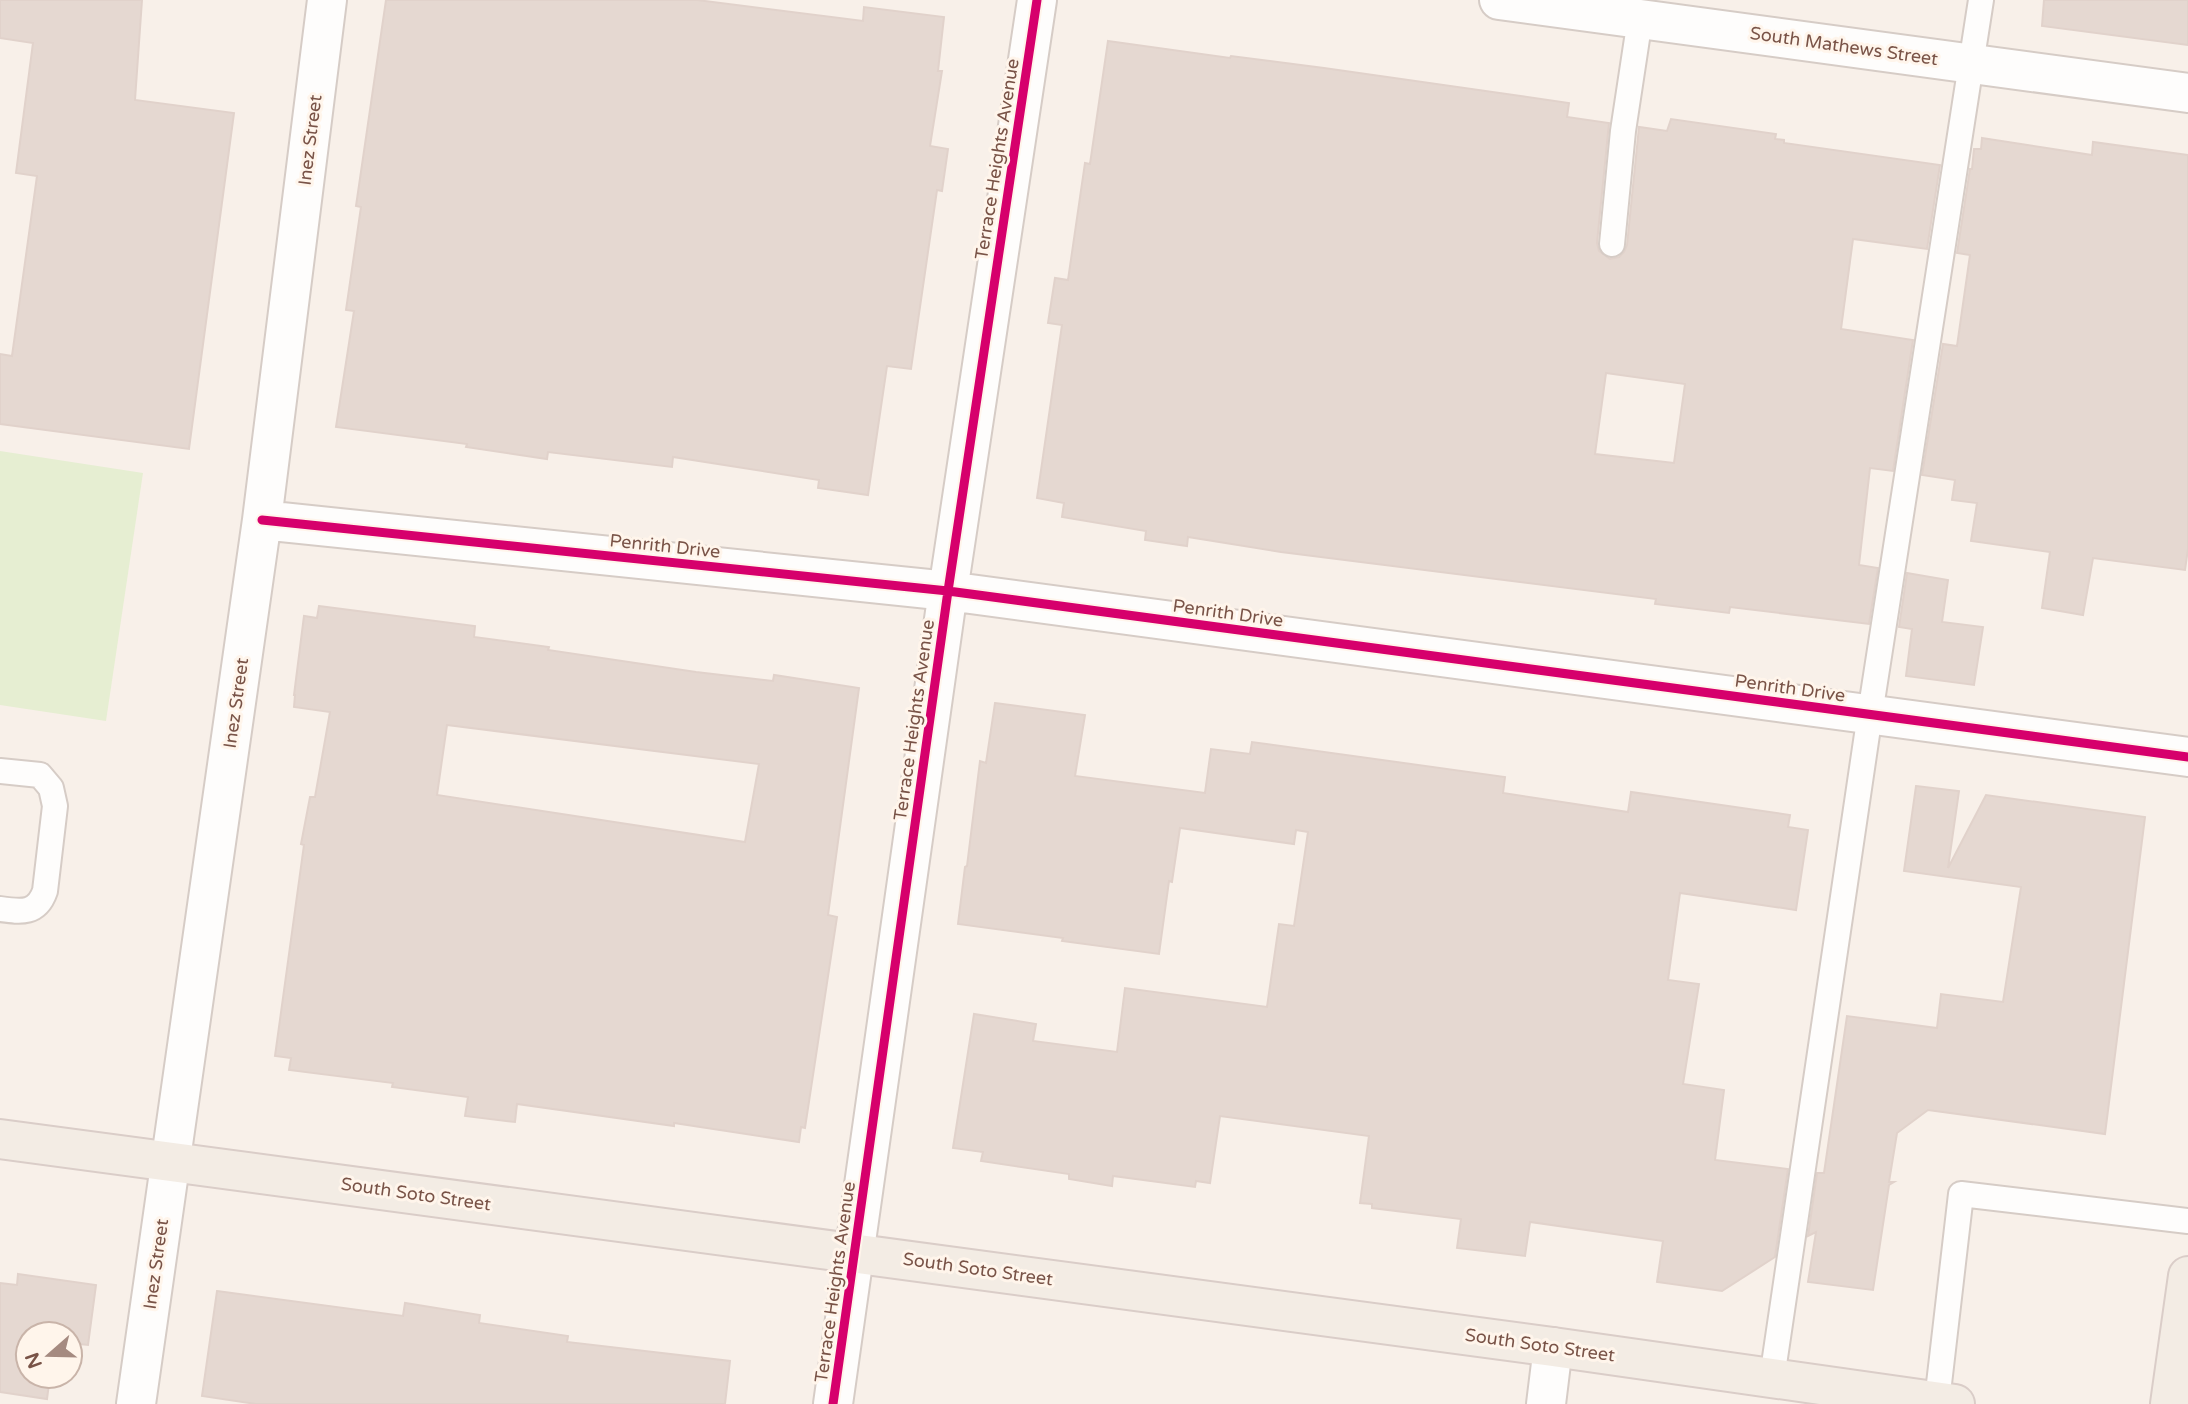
<svg xmlns="http://www.w3.org/2000/svg" width="2188" height="1404" font-family="'Varela Round',sans-serif">
	<style>
		.green { fill: #e6eed2 }
		.building { fill: #e5d8d1; stroke: #e1d2cb; stroke-width: 2; fill-rule: evenodd }
		.lines { fill: none; stroke-linecap: round; stroke-linejoin: round }
		.lane-casing { stroke: #d6ccc6; stroke-width: 28 }
		.street-casing { stroke: #d6ccc6; stroke-width: 42 }
		.primary-casing { stroke: #dacdc8; stroke-width: 42 }
		.lane { stroke: #fefdfc; stroke-width: 24 }
		.street { stroke: #fefdfc; stroke-width: 38 }
		.primary { stroke: #f3ece4; stroke-width: 38 }
		.cycleway-casing { stroke: #fff5eb; stroke-width: 13 }
		.cycleway { stroke: #d6006c; stroke-width: 9 }
		.labels { text-anchor: middle; dominant-baseline: central; stroke-width: 6; stroke-linejoin: round; paint-order: stroke }
		.street-label { font-size: 18px; fill: #795347; stroke: #fff5eb }
	</style>
	<rect width="100%" height="100%" fill="#f8f0e9"/>
	<!-- green -->
	<path class="green" d="M0,451L143,473L106,721L0,705Z"/>
	<!-- building -->
	<path class="building" d="M0,0H142L135,100L234,113L189,449L0,424V354L12,356L37,176L16,173L33,43L0,38Z
		M386,0H697L863,21L864,7L944,17L938,71H942L930,146L948,149L942,191L937,190L911,369L887,366L868,495L818,488L819,480L673,457L672,467L548,452L547,459L466,447L467,444L336,427L354,311L346,310L361,207L356,206Z
		M2044,0H2188V45L2042,26Z
		M1108,41L1230,58L1231,56L1324,68L1569,103L1567,117L1609,123L1597,243L1599,251L1610,259L1619,257L1624,252L1627,245L1639,127L1667,131L1671,119L1776,134L1775,139L1784,140V143L1940,165L1927,249L1853,239L1841,329L1913,340L1893,471L1870,468L1859,565L1878,568L1869,624L1730,607L1729,613L1655,604L1656,599L1281,552L1188,537L1187,546L1145,540L1146,531L1062,517L1064,503L1037,498L1062,325L1048,323L1055,278L1068,280L1085,163L1090,164ZM1606,373L1685,384L1674,463L1595,454Z
		M1982,138L2092,155L2093,142L2188,155V549L2185,570L2093,558L2083,615L2042,608L2050,552L1971,541L1977,503L1952,500L1955,480L1922,475L1943,344L1957,346L1970,255L1957,253L1970,169H1972L1974,149H1981Z
		M1907,573L1948,580L1942,622L1983,627L1974,685L1906,676L1912,629L1899,627Z
		M319,606L475,626L474,637L549,647L548,650L696,672L773,681L774,675L859,688L828,915L837,917L805,1128L801,1127L799,1142L674,1123V1126L517,1104L515,1122L465,1116L468,1097L392,1087L393,1083L289,1070L291,1058L275,1056L304,845L301,844L310,797H315L330,712L294,707L295,695H294L304,616L317,618ZM447,725L759,764L745,842L437,795Z
		M995,703L1085,715L1075,776L1205,793L1211,749L1250,754L1252,742L1505,777L1503,793L1628,812L1631,792L1790,815L1788,827L1808,830L1796,910L1680,893L1668,980L1699,984L1683,1084L1724,1090L1715,1160L1788,1169L1775,1257L1722,1291L1657,1282L1663,1241L1530,1222L1525,1256L1457,1248L1461,1219L1372,1208V1204L1360,1203L1369,1136L1220,1116L1210,1183L1196,1181L1195,1187L1113,1176L1112,1186L1069,1179V1174L981,1161L983,1152L953,1148L974,1014L1036,1024L1033,1041L1117,1052L1125,988L1267,1007L1279,924L1294,926L1308,832L1296,830L1294,844L1180,828L1172,882L1169,881L1159,954L1062,941L1063,938L958,924L965,867L967,866L980,761L986,763Z
		M1916,786L1959,791L1948,868L1986,795L2145,817L2105,1134L1928,1110L1897,1133L1889,1182H1894L1889,1185L1873,1290L1808,1282L1816,1232L1808,1236L1817,1173H1824L1847,1016L1937,1028L1941,994L2003,1002L2021,887L1904,871Z
		M18,1274L96,1285L88,1345L70,1343V1334H28V1376H50L47,1399L0,1392V1283L17,1285Z
		M217,1291L403,1316L405,1303L480,1315L479,1323L568,1336L567,1342L730,1361L725,1404H256L202,1396Z"/>
	<g class="lines">
		<defs>
			<path id="lane" d="M1612,244L1623,131L1640,19
				M0,771L40,775L51,788L55,806L45,891C37,914 22,912 0,909
				M1772,1378L1870,714L1981,0
				M1937,1401L1961,1194L2188,1221"/>
			<path id="street" d="M1499,0L2188,93
				M262,520L948,591L2188,757
				M136,1404L262,520L327,0
				M833,1404L948,591L1037,0
				M1546,1404L1553,1347"/>
			<path id="primary" d="M0,1139L1553,1347L1955,1404
				M2170,1404L2188,1276"/>
		</defs>
		<!-- lane casing -->
		<use href="#lane" class="lane-casing"/>
		<!-- street casing -->
		<use href="#street" class="street-casing"/>
		<!-- primary casing -->
		<use href="#primary" class="primary-casing"/>
		<!-- lane -->
		<use href="#lane" class="lane"/>
		<!-- street -->
		<use href="#street" class="street"/>
		<!-- primary -->
		<use href="#primary" class="primary"/>
		<defs>
			<path id="cycleway" d="M262,520L948,591L2188,757
				M833,1404L948,591L1037,0"/>
		</defs>
		<!-- cycleway casing -->
		<use href="#cycleway" class="cycleway-casing"/>
		<!-- cycleway -->
		<use href="#cycleway" class="cycleway"/>
	</g>
	<g class="labels">
		<!-- street labels -->
		<g class="street-label">
			<text transform="translate(1844 46) rotate(8)">South Mathews Street</text>
			<text transform="translate(310 140) rotate(-83)">Inez Street</text>
			<text transform="translate(997 159) rotate(-81)">Terrace Heights Avenue</text>
			<text transform="translate(665 546) rotate(6)">Penrith Drive</text>
			<text transform="translate(1228 613) rotate(8)">Penrith Drive</text>
			<text transform="translate(1790 688) rotate(8)">Penrith Drive</text>
			<text transform="translate(236 703) rotate(-82)">Inez Street</text>
			<text transform="translate(914 720) rotate(-82)">Terrace Heights Avenue</text>
			<text transform="translate(416 1194) rotate(8)">South Soto Street</text>
			<text transform="translate(156 1264) rotate(-82)">Inez Street</text>
			<text transform="translate(978 1269) rotate(8)">South Soto Street</text>
			<text transform="translate(835 1282) rotate(-82)">Terrace Heights Avenue</text>
			<text transform="translate(1540 1345) rotate(8)">South Soto Street</text>
		</g>
	</g>
	<!-- north arrow -->
	<g transform="translate(49 1355) rotate(250)"><circle r="33" fill="#fff5eb" stroke="#c9b4a9" stroke-width="2"/>
	<path d="M0-5L12 26L0 18L-12 26Z" fill="#a58a80"/>
	<text y="-10" font-size="19" font-weight="bold" text-anchor="middle" fill="#795347">N</text>
	</g>
</svg>
